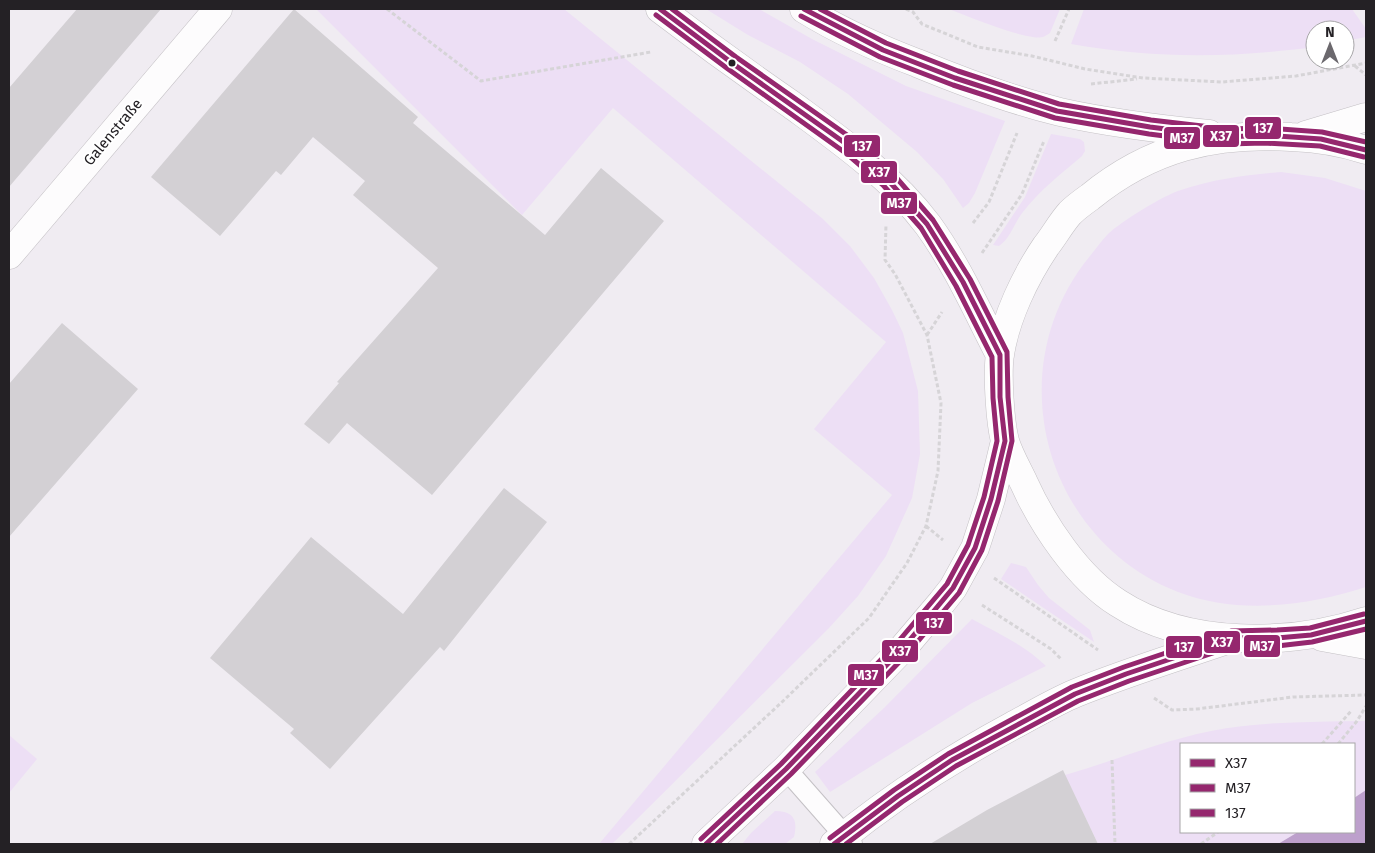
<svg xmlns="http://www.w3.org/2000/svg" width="1375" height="853" font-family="'Fira Sans',sans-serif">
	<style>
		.green { fill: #eddff5 }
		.water { fill: #bda0cc }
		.building { fill: #d3d0d4 }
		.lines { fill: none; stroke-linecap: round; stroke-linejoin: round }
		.lane-casing { stroke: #c4c1c5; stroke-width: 22 }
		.street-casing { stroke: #c4c1c5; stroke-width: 29 }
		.secondary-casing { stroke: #c4c1c5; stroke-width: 29 }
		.path { stroke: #d6d4d7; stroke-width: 3; stroke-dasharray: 4 2.5; stroke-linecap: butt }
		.lane { stroke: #fdfcfd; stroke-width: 20 }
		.street { stroke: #fdfcfd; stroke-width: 28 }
		.secondary { stroke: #fdfcfd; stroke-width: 28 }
		.bus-1-casing { stroke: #fff; stroke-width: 9 }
		.bus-2-casing { stroke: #fff; stroke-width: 9 }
		.bus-3-casing { stroke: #fff; stroke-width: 9 }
		.bus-1 { stroke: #95276e; stroke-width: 5 }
		.bus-2 { stroke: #95276e; stroke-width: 5 }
		.bus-3 { stroke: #95276e; stroke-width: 5 }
		.bus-dot { fill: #242125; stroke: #fff; stroke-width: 2 }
		.labels { text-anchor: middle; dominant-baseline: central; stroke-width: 4; stroke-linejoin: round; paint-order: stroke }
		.street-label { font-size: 15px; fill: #242125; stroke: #fff }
		.line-badge { stroke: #fff; stroke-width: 2 }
		.badge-label { font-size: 14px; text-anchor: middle; font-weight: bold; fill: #fff }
	</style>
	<rect width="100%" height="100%" fill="#f0ecf2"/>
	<!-- green -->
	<path class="green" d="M316,9H564L823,219L850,246L874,278L892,310L903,333L918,391L920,454L912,498L886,556L858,596L829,628L612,844H599L892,495L814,429L886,342L613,108L522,215Z
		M706,9H759L812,39L906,86L1005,121L975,193L969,203L963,208L943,179L917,152L848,94L800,62L748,35Z
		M949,9H1060L1050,33C1048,34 1046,36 1043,37C1027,41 967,16 949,9Z
		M1084,9H1352L1366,29V37L1345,41V30H1315V47C1228,58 1157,59 1071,44Z
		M1051,134L1080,139L1084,142L1085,151L1082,156C1061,174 1040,190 1023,212C1014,223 1011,238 999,246L993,245L1025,197Z
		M1281,172L1325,178L1366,191V587C1307,606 1238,615 1178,592C1043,539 998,368 1090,256C1096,249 1101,241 1108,234C1122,221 1162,196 1181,190C1214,179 1247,175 1281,172Z
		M1011,563L1026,567L1038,585L1049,598L1090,630L1094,642L1001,579Z
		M972,619C997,633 1025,645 1046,666L972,703L830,792L815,772L884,708Z
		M1366,721V790L1354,798V744H1181V832H1298L1278,844H1098L1065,775C1114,761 1161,741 1211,731C1262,721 1314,722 1366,721Z
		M9,735L37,759L9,793Z
		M775,811C794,811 798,820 794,837L785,844H742L751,833Z"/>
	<!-- water -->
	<path class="water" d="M1366,790V844H1278L1298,832H1354V798Z"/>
	<!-- building -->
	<path class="building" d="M77,9H161L9,187V88Z
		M294,9L418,117L413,123L545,235L601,168L664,221L432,495L347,423L329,444L304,424L339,383L337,382L438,268L353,195L365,181L313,137L281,175L276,171L220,236L151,177Z
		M62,323L138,389L9,537V384Z
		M504,488L547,522L444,651L440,647L330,769L290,733L294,729L210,658L311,537L403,614Z
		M1063,770L1098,844H930L987,810Z"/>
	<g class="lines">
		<defs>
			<path id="lane" d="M786,769L852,844"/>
			<path id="street" d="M9,255L218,9"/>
			<path id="secondary" d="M660,9C703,42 747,74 792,105C841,141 891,176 928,225C957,265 977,311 1000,355
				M804,9C838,30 880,49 917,63C963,82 1011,100 1060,112C1109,123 1159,129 1209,134
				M1306,135L1366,117
				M1366,150C1342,142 1316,138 1291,137C1214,132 1150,148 1090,197C1083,202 1076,207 1070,213C1061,223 1054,236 1046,246C1025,277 1006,317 1000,354C997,374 1000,422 1005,441C1009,455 1018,470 1024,483C1043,525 1078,578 1118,603C1187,648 1291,646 1366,621
				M1322,637L1366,645
				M706,844L786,769L903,648L942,602L953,588L975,548L991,499L1005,441
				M834,844C889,799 949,760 1012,726C1033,715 1054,702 1076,693C1125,673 1177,657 1227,640"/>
		</defs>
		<!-- lane casing -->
		<use href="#lane" class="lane-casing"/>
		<!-- street casing -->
		<use href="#street" class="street-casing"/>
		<!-- secondary casing -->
		<use href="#secondary" class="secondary-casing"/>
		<!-- path -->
		<path class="path" d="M387,9L481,81L651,52
			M906,9L913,12L922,24L978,47L1032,56L1085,69L1143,78L1222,82L1296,76L1366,63
			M1055,41L1069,9
			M1355,66L1366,75
			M1091,84L1137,79
			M973,223L989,202L1017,133
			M982,253L1022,194L1044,141
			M927,335L942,312
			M926,526L943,540
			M994,578L1098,650
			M982,605L1051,649L1061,659
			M1154,698L1172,710L1197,709L1293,697L1366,695
			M1322,744L1352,710
			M1338,744L1357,721L1366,706
			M1112,760L1115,844
			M629,844L782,702L869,618L907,563L926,526L938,471L941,403L927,335L895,274L885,260L886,224
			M1201,844L1218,832"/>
		<!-- lane -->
		<use href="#lane" class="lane"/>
		<!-- street -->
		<use href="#street" class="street"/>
		<!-- secondary -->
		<use href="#secondary" class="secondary"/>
		<defs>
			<path id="bus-1" d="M660,9L732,63L852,148L888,180L927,224L963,282L1000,355V397L1005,441L991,499L975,548L953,588L903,648L786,769L706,844
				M804,9L883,50L955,78L1057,111L1150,127L1228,137L1264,135L1321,139L1366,150
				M834,844L898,796L952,760L1075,694L1126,674L1233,638H1277L1311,635L1366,621"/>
			<path id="bus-2" d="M656,15L728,69L847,154L883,185L921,228L956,286L992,357L993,398L997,441L984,497L968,545L947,584L897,643L781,764L701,839
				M801,16L880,57L953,85L1055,118L1149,134L1227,144L1264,143L1320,146L1364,157
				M846,844L902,802L956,766L1078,701L1129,681L1234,646H1277L1312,642L1366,629"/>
			<path id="bus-3" d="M672,9L736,57L857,142L894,175L933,220L970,279L1007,352L1008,397L1012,441L998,501L982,550L959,593L908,653L791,774L717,844
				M820,9L886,43L958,71L1059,104L1151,120L1228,129L1265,128L1322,132L1366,142
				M830,838L894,790L948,754L1072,687L1124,667L1231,631L1277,630L1310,628L1364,614"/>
		</defs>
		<!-- bus-1 casing -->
		<use href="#bus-1" class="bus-1-casing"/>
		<!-- bus-2 casing -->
		<use href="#bus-2" class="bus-2-casing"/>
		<!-- bus-3 casing -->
		<use href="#bus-3" class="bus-3-casing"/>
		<!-- bus-1 -->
		<use href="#bus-1" class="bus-1"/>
		<!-- bus-2 -->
		<use href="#bus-2" class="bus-2"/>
		<!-- bus-3 -->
		<use href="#bus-3" class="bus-3"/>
	</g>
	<!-- markers -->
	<circle class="bus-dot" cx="732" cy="63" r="4.5"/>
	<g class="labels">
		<!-- street labels -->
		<g class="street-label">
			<text transform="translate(113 132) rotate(-50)">Galenstraße</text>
		</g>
	</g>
	<g class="line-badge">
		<rect x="1244" y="116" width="38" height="24" rx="5" fill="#95276e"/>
		<rect x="1202" y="124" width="38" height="24" rx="5" fill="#95276e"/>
		<rect x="1163" y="126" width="38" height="24" rx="5" fill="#95276e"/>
		<rect x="843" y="134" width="38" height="24" rx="5" fill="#95276e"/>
		<rect x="860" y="160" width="38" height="24" rx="5" fill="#95276e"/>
		<rect x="880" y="191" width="38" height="24" rx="5" fill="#95276e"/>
		<rect x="915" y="611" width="38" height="24" rx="5" fill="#95276e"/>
		<rect x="1203" y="630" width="38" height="24" rx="5" fill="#95276e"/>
		<rect x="1243" y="634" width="38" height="24" rx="5" fill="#95276e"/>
		<rect x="1165" y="635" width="38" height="24" rx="5" fill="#95276e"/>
		<rect x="881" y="639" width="38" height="24" rx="5" fill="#95276e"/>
		<rect x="847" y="663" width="38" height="24" rx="5" fill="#95276e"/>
	</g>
	<g class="badge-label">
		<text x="1263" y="133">137</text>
		<text x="1221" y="141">X37</text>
		<text x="1182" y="143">M37</text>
		<text x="862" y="151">137</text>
		<text x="879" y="177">X37</text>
		<text x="899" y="208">M37</text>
		<text x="934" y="628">137</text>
		<text x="1222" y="647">X37</text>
		<text x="1262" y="651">M37</text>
		<text x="1184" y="652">137</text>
		<text x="900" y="656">X37</text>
		<text x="866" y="680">M37</text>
	</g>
	<!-- border -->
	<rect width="1375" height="853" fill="none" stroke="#242125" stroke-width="20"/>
	<!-- legend -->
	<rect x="1180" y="743" width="175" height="90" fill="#ffffff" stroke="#a7a6a8"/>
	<rect x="1190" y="759" width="25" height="8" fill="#95276e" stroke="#a7a6a8"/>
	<text x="1225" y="768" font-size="15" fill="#242125">X37</text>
	<rect x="1190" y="784" width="25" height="8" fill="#95276e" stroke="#a7a6a8"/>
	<text x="1225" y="793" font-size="15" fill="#242125">M37</text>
	<rect x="1190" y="809" width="25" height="8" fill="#95276e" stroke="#a7a6a8"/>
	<text x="1225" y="818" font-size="15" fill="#242125">137</text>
	<!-- north arrow -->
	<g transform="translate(1330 45)"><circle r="24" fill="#ffffff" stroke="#a7a6a8"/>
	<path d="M0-4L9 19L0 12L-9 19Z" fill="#6b686d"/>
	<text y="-8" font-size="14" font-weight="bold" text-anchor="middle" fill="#242125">N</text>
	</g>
</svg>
